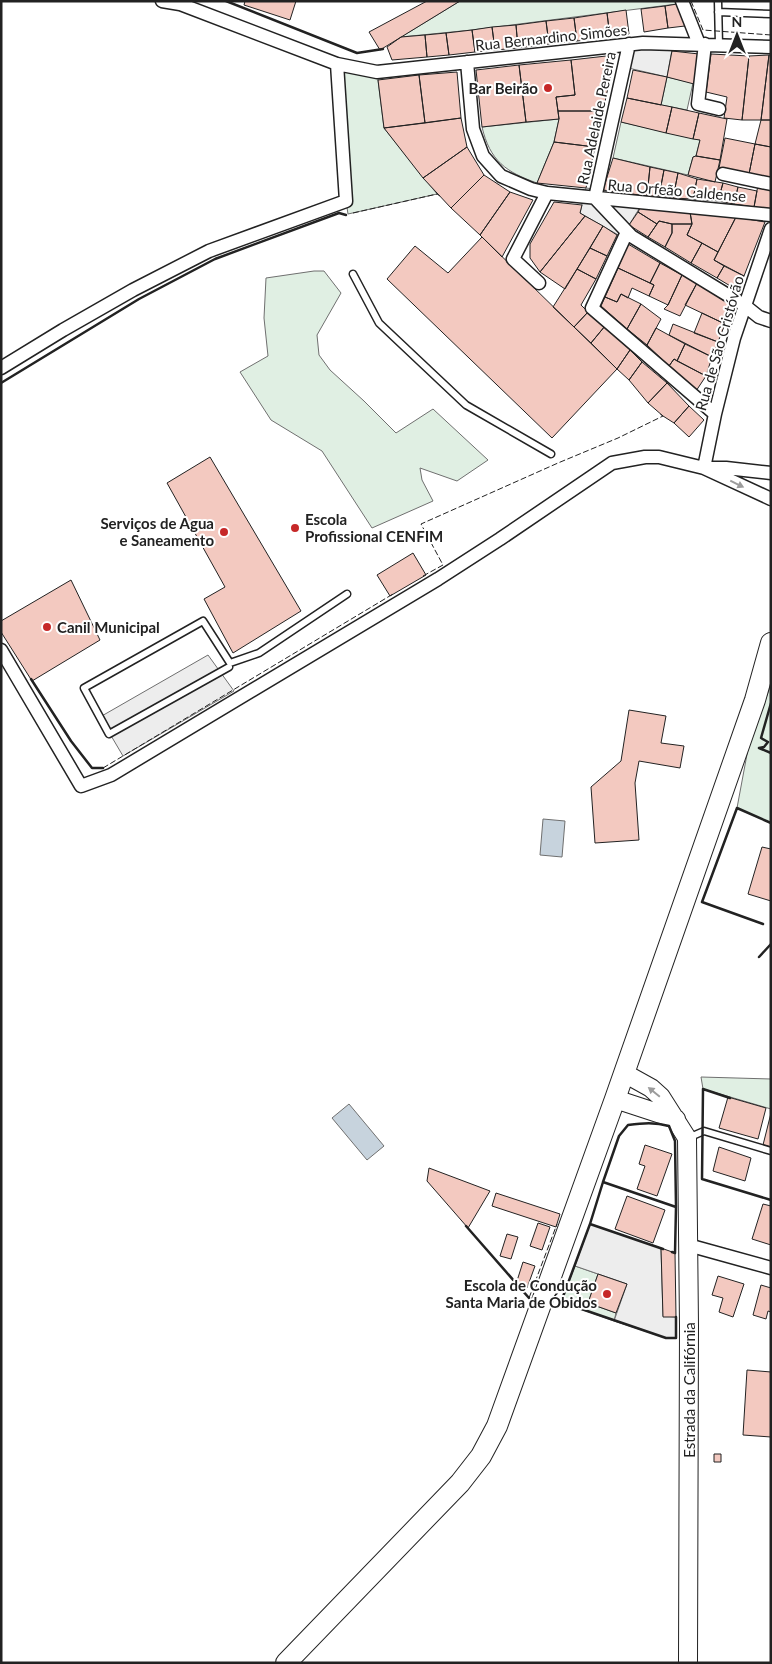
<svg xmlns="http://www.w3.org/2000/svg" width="772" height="1664" font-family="Lato,sans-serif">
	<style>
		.green { fill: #e0efe3; stroke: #6f6f6f }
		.parking { fill: #ededed; stroke: #6f6f6f }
		.water { fill: #c7d3dd; stroke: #6f6f6f }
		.building { fill: #f3c9c0; stroke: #222 }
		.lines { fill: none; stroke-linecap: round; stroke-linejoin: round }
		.lane-casing { stroke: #222; stroke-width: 9 }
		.street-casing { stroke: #222; stroke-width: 15 }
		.secondary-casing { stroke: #222; stroke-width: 20 }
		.primary-casing { stroke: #222; stroke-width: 22 }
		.lane { stroke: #fff; stroke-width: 6 }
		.street { stroke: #fff; stroke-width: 12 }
		.secondary { stroke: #fff; stroke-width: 18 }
		.primary { stroke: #fff; stroke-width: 20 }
		.fence { stroke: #222; stroke-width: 1; stroke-dasharray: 6 2.5; stroke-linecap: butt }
		.wall { stroke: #222; stroke-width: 2.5 }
		.oneway { fill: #9c9c9c }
		.poi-dot { fill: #c62828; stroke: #fff; stroke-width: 2 }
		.labels { text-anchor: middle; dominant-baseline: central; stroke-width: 4; stroke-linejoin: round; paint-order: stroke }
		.street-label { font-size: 15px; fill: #222; stroke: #fff }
		.poi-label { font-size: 15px; font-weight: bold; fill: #222; stroke: #fff; text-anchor: end }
	</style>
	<rect width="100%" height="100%" fill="#fff"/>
	<!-- green -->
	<path class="green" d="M460,1H676L677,4L472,30L401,37Z
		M337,64L377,72L384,128L437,194L348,214L346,201Z
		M667,77L693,83L687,110L661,105Z
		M559,119L554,142L537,183C506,172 490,161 482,127Z
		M621,122L700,140L696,156L693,157L688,175L613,158Z
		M314,271H324L341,293L317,335L319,355L330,370L364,401L396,433L433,409L488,460L457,481L420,468L422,480L433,501L372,528L322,451L271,420L240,372L268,356L264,318L266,278Z
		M771,684V823L737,808L748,749Z
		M701,1077L771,1079V1109L703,1089Z
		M575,1266L598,1274L588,1303L616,1313L614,1321L561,1302Z"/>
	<!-- parking -->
	<path class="parking" d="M629,44H673L667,77L624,67Z
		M586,188L647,196L629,225L634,228L627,240L580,213Z
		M208,655L234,691L123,756L100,717Z
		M590,1224L661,1248L663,1316L676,1317V1338H666L614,1321L627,1284L575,1266Z"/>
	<!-- water -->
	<path class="water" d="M543,819L565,821L562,857L540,855Z
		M349,1104L384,1146L367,1160L332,1118Z"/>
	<!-- building -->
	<path class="building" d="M245,1H296L290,20L244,5Z
		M427,1H460L380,50L369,32Z
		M677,4L685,26L668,28L665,6Z
		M665,6L668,28L644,32L641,9Z
		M626,10L629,34L610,37L607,13Z
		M607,13L610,37L577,41L574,18Z
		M574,18L577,41L549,44L546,21Z
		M546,21L549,44L518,48L516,25Z
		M516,25L518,48L495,50L492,27Z
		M492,27L495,50L475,52L472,30Z
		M472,30L475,52L449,55L446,33Z
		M446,33L449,55L427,57L425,35Z
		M425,35L427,57L392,60L387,47L401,37Z
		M672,51L699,54L694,84L667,77Z
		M711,54L749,56L742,120L724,118L727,97L706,92Z
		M615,55L603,111H558L556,97L575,95L571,60Z
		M769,55L761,120H742L749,56Z
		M769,55H771V120H761Z
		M571,60L575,95L556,97L559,119L526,122L519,65Z
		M519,65L526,122L482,127L476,70Z
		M633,70L667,77L661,105L627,98Z
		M457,72L461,118L425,123L419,75Z
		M419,75L425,123L384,128L378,80Z
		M627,98L672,107L666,133L621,122Z
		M672,107L699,113L693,139L666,133Z
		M558,111H603L595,147L554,142L559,119Z
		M699,113L727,119L720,160L696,156L700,140L693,139Z
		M461,118L467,147L423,178L384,128Z
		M761,120H771V147L755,144Z
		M725,138L755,144L749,174L719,168Z
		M554,142L595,147L586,188L537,183Z
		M755,144L771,147V178L749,174Z
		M467,147L484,175L451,208L423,178Z
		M696,156L720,160L715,182L688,175L693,157Z
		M613,158L650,167L647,196L603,190Z
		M650,167L664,170L659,196H647Z
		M664,170L678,173L673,198L659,196Z
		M678,173L697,179L693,199L673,198Z
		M484,175L510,192L480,235L451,208Z
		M697,179L723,183L718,201L693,199Z
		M723,183L738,187L734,204L718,201Z
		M758,185L771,188V209L754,207Z
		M738,187L757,191L754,207L734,204Z
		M510,192L533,200L502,257L480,235Z
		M554,202L582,205L580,213L585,216L540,272L530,258V244Z
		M641,206L690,212L692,224H672L659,221L657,224L638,212Z
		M638,212L657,224L648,237L629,225Z
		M690,212L736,217L718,252L687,235L692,224Z
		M585,216L603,226L565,289L540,272Z
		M736,217L765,222L744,276L714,260Z
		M659,221L672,224V233L665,247L648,237Z
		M672,224H692L687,235L702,243L691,263L665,247L672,233Z
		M603,226L617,235L607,256L590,248Z
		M482,237L617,369L552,438L387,279L415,246L448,273Z
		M702,243L718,252L714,260L724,266L717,278L691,263Z
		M628,244L660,263L650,283L618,268Z
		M590,248L607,256L596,279L577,269Z
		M660,263L682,275L668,305L649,296L654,285L650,283Z
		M724,266L744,276L737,290L717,278Z
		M618,268L654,285L649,296L632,288L628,298L621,294L617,302L605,297Z
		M577,269L596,279L581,305L588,312L574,327L553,307Z
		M682,275L697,283L680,316L664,309L668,305Z
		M697,283L732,306L725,324L685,305Z
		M621,294L641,304L627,329L601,306L605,297L617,302Z
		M641,304L661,319L647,345L627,329Z
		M588,312L605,326L591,343L574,327Z
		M702,313L725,324L718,342L694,333Z
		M673,324L718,342L712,357L669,335Z
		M605,326L630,350L617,369L591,343Z
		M656,328L685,344L677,361L674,359L669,366L647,345Z
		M685,344L712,357L706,376L677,361Z
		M630,350L642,362L629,380L617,369Z
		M674,359L706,376L696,391L669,366Z
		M642,362L667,383L648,403L629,380Z
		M667,383L689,406L674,423L663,416L648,403Z
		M689,406L704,420L689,437L674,423Z
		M210,457L301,611L233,653L204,599L225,587L167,483Z
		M413,553L426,575L390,596L377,575Z
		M71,580L100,640L32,681L1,632V621Z
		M629,710L666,716L661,743L684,746L680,768L639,761L635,783L639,840L595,843L591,787L621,761Z
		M762,847L771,849V901L748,894Z
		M728,1097L766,1108L758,1139L719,1128Z
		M771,1113V1147L763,1145Z
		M645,1145L672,1154L657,1196L637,1189L645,1166L639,1164Z
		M719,1147L751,1158L745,1181L713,1171Z
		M429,1168L490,1191L468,1228L427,1181Z
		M496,1193L560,1214L556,1227L492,1206Z
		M627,1196L665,1210L653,1243L615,1229Z
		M763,1204L771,1206V1245L752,1239Z
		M538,1223L550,1227L542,1250L530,1246Z
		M507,1234L518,1237L511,1259L500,1256Z
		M661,1248L675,1253L676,1317H663Z
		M523,1262L535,1266L527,1288L516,1284Z
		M598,1274L627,1284L616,1313L588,1303Z
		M718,1276L744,1284L733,1317L719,1312L723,1298L712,1295Z
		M761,1285L771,1288V1312L768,1311L766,1319L753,1315Z
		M747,1370L771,1372V1437L743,1435Z
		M714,1454H721V1462H714Z"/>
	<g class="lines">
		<defs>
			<path id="lane" d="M718,1L719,45
				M718,12L771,14
				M353,274L379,323L466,405L551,454
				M229,667L109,734L84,688L203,621L230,663L259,653L347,594
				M688,1138L704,1131L771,1151"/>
			<path id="street" d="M162,1L180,4L337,64L377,72L643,43L771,47
				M682,1L699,44
				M705,44L698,104L719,109
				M467,62L473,129L483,156L501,176L531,189L547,193L771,215
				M723,174L771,184
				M595,198L631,236L744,305L759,317L771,321
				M595,198L629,44
				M627,232L592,308L715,414
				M539,283L513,259L547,193
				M1,368L63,330L133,290L209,251L346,201L337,64
				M704,468L715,414L734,338L771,229
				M709,468H726L771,473
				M1,650L81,786L111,775L438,579L500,539L612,463L645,457H659L704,468L771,499
				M688,1245L771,1268"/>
			<path id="secondary" d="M624,1073L651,1088L661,1097L687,1138L689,1325L688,1663
				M615,1099L676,1119"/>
			<path id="primary" d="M286,1663L460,1483L481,1456L497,1426L615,1099L755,700L771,643"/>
		</defs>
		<!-- lane casing -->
		<use href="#lane" class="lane-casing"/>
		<!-- street casing -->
		<use href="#street" class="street-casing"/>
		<!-- secondary casing -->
		<use href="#secondary" class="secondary-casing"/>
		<!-- primary casing -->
		<use href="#primary" class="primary-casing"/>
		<!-- lane -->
		<use href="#lane" class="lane"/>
		<!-- street -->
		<use href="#street" class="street"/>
		<!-- secondary -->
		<use href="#secondary" class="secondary"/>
		<!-- primary -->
		<use href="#primary" class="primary"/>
		<!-- fence -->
		<path class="fence" d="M691,1L703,30L771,35
			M353,213L437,194L440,196
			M423,576L443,565L421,524L558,463L618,438L663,416L660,414
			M103,768L393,594
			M529,1298L557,1224"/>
		<!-- wall -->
		<path class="wall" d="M226,1L357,53L383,49
			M1,383L139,299L215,259L339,213L346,215
			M31,679L71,741L92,768H103
			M759,748L764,747L768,742L761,738L771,703
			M759,748L771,753
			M763,924L702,902L737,808L771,823
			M759,957L771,944
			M730,1098L703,1089L702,1179L771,1200
			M603,1182L590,1224L663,1249
			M590,1224L561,1302L666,1338H676V1317
			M466,1226L529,1298
			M672,1252L675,1253L676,1207L675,1141L669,1126C655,1122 643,1123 628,1125L619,1136L603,1182L676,1207"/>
	</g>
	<!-- one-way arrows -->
	<defs><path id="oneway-solid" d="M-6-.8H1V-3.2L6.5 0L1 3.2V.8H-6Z" transform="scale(1.25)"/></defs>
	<g class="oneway">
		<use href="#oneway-solid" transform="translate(737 484) rotate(26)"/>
		<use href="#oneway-solid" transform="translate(654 1092) rotate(-141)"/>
	</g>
	<!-- markers -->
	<g class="poi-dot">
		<circle cx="548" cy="88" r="5"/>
		<circle cx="295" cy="528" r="5"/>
		<circle cx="224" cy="532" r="5"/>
		<circle cx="47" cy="627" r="5"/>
		<circle cx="607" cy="1294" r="5"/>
	</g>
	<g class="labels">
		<!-- street labels -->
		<g class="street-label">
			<text transform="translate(551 37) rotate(-6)">Rua Bernardino Simões</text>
			<text transform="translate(596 118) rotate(-78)">Rua Adelaide Pereira</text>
			<text transform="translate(677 190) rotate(5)">Rua Orfeão Caldense</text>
			<text transform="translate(719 343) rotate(-74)">Rua de São Cristóvão</text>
			<text transform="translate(689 1390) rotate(-90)">Estrada da Califórnia</text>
		</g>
		<!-- poi labels -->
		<g class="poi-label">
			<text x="538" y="88">Bar Beirão</text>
			<text x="305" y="519" text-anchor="start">Escola<tspan x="305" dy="17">Profissional CENFIM</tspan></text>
			<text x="214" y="523">Serviços de Agua<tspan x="214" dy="17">e Saneamento</tspan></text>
			<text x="57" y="627" text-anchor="start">Canil Municipal</text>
			<text x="597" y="1285">Escola de Condução<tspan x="597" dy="17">Santa Maria de Óbidos</tspan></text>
		</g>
	</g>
	<!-- border -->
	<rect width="772" height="1664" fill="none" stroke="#222222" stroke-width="5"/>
	<!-- north arrow -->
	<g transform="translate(737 35)" stroke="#ffffff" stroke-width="4" paint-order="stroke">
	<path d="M0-4L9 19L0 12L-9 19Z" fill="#222222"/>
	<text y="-8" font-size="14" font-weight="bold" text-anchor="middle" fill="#222222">N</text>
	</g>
</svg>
